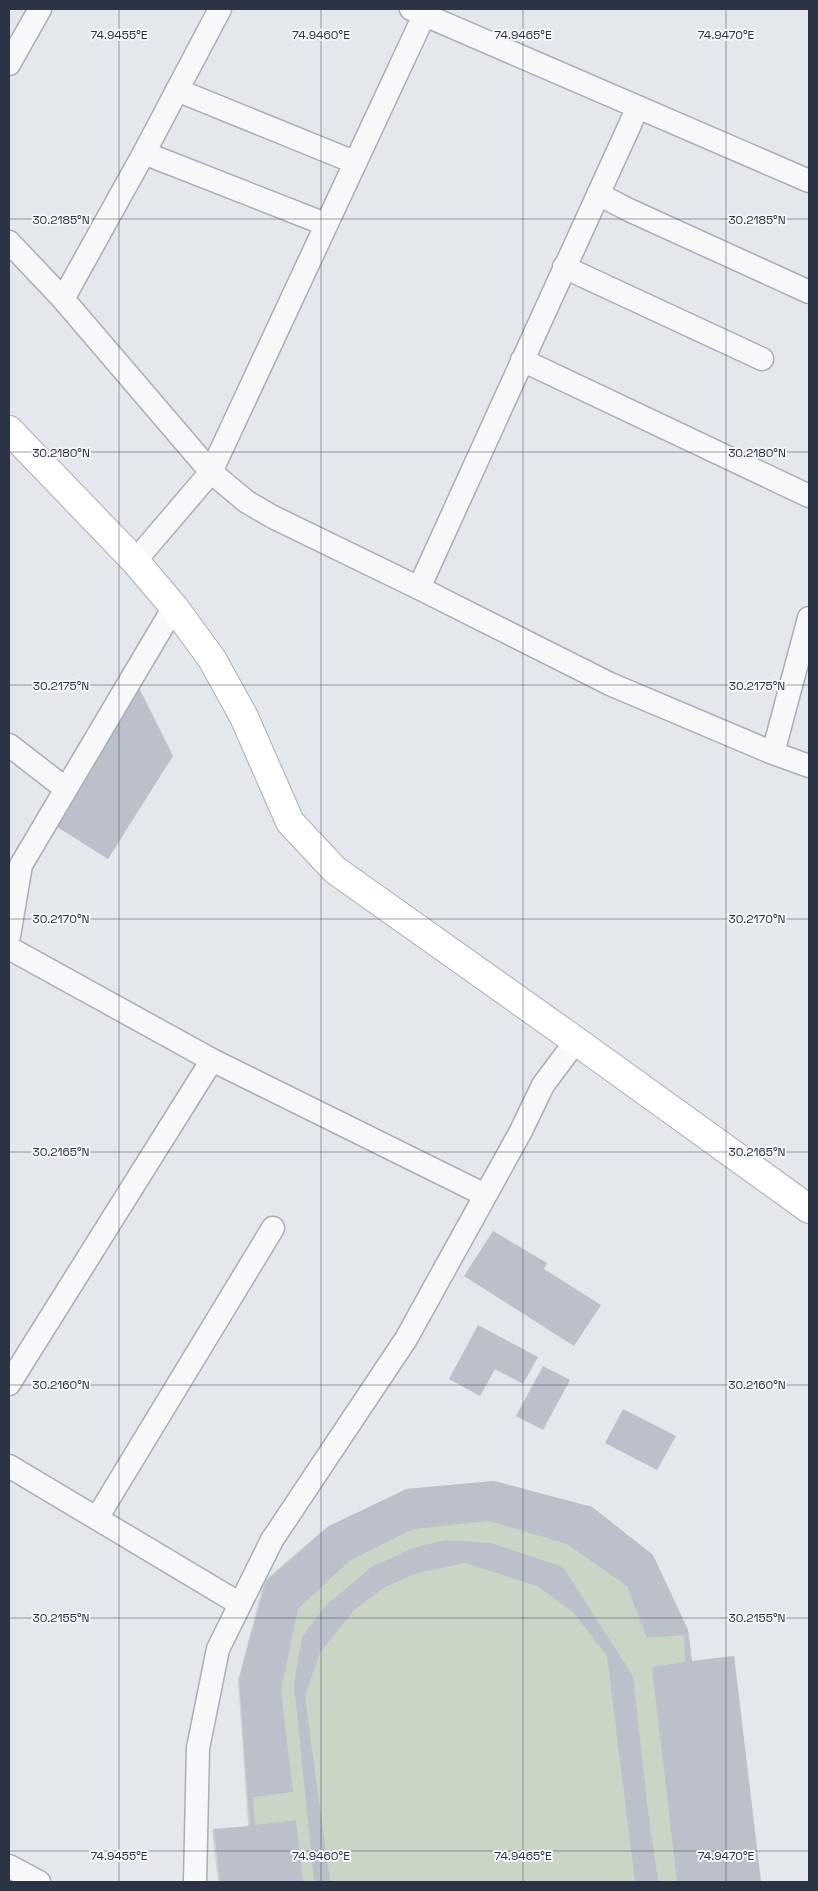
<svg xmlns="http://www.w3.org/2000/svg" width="818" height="1891" font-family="'Space Grotesk',sans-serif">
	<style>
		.green { fill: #c9d6c5 }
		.building { fill: #bbc0ca }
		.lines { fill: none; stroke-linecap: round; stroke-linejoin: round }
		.street-casing { stroke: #a9aeb7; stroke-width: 25 }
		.secondary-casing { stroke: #a9aeb7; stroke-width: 30 }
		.street { stroke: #f7f8fa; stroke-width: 22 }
		.secondary { stroke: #fff; stroke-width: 28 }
		.ticks { fill: none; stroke: #2b3445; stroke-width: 1; stroke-opacity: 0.45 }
		.ticks-label { font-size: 12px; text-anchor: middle; fill: #2b3445; stroke: #f4f6f9; stroke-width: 4; stroke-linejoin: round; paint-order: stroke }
	</style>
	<rect width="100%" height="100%" fill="#e4e7ec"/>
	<!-- green -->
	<path class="green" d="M494,1481L592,1507L653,1555L688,1630L692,1661L734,1656L761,1882H218L212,1830L248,1826L238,1680L264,1581L327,1527L406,1489Z"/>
	<!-- building -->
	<path class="building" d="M134,678L173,756L108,859L43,818Z
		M493,1231L547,1263L544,1269L601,1305L574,1346L464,1276Z
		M478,1325L538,1357L523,1384L495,1369L480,1396L449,1379Z
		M543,1366L570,1380L543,1430L516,1416Z
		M623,1409L676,1436L657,1470L605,1443Z
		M494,1481L592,1507L653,1555L688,1630L692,1661L734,1656L761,1882H677L652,1667L685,1662L684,1635L647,1638L627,1586L567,1544L489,1521L413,1529L349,1561L298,1609L281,1690L293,1792L253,1797L255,1825L296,1820L303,1882H220L214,1829L250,1826L239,1679L266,1581L329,1526L407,1489Z
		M445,1540L491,1543L563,1567L633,1676L648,1812L658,1882H635L607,1656L573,1612L537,1586L465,1563L417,1573L385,1587L354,1610L320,1653L305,1697L330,1882H314L294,1684L302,1637L327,1604L373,1566L414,1548Z"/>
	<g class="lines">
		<defs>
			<path id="street" d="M411,9L809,181
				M9,64L40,9
				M177,90L354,162
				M144,153L325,224
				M598,194L629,210L809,292
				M9,242L63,299L211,472L247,502L273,517L419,588L610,684L773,753L809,766
				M564,267L762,359
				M63,299L144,153L220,9
				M522,360L809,496
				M135,561L211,472L427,9
				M419,588L638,107
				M9,745L66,789
				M773,753L809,618
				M9,936L21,865L174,607
				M9,948L212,1060L485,1195
				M9,1384L212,1060
				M9,1466L240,1604
				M97,1518L273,1228
				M9,1866L39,1882
				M195,1882L198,1748L218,1649L272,1540L406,1339L521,1131L543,1085L576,1041"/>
			<path id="secondary" d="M9,430L135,561L174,607L212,659L244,717L290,822L335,870L576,1041L809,1209"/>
		</defs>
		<!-- street casing -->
		<use href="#street" class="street-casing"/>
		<!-- secondary casing -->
		<use href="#secondary" class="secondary-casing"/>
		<!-- street -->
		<use href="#street" class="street"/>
		<!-- secondary -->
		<use href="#secondary" class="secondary"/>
	</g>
	<!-- ticks -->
	<path class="ticks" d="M119,9V1882M321,9V1882M523,9V1882M726,9V1882M9,219H809M9,452H809M9,685H809M9,919H809M9,1152H809M9,1385H809M9,1618H809M9,1851H809"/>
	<g class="ticks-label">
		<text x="119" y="39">74.9455°E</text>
		<text x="321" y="39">74.9460°E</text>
		<text x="523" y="39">74.9465°E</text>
		<text x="726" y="39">74.9470°E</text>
		<text x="61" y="224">30.2185°N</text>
		<text x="757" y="224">30.2185°N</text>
		<text x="61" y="457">30.2180°N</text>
		<text x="757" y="457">30.2180°N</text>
		<text x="61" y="690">30.2175°N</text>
		<text x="757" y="690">30.2175°N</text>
		<text x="61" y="923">30.2170°N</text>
		<text x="757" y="923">30.2170°N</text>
		<text x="61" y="1156">30.2165°N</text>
		<text x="757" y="1156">30.2165°N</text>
		<text x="61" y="1389">30.2160°N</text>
		<text x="757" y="1389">30.2160°N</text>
		<text x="61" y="1622">30.2155°N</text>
		<text x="757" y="1622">30.2155°N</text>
		<text x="119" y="1860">74.9455°E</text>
		<text x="321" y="1860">74.9460°E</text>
		<text x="523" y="1860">74.9465°E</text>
		<text x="726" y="1860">74.9470°E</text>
	</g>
	<!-- border -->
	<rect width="818" height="1891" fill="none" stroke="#2b3445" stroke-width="20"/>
</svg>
